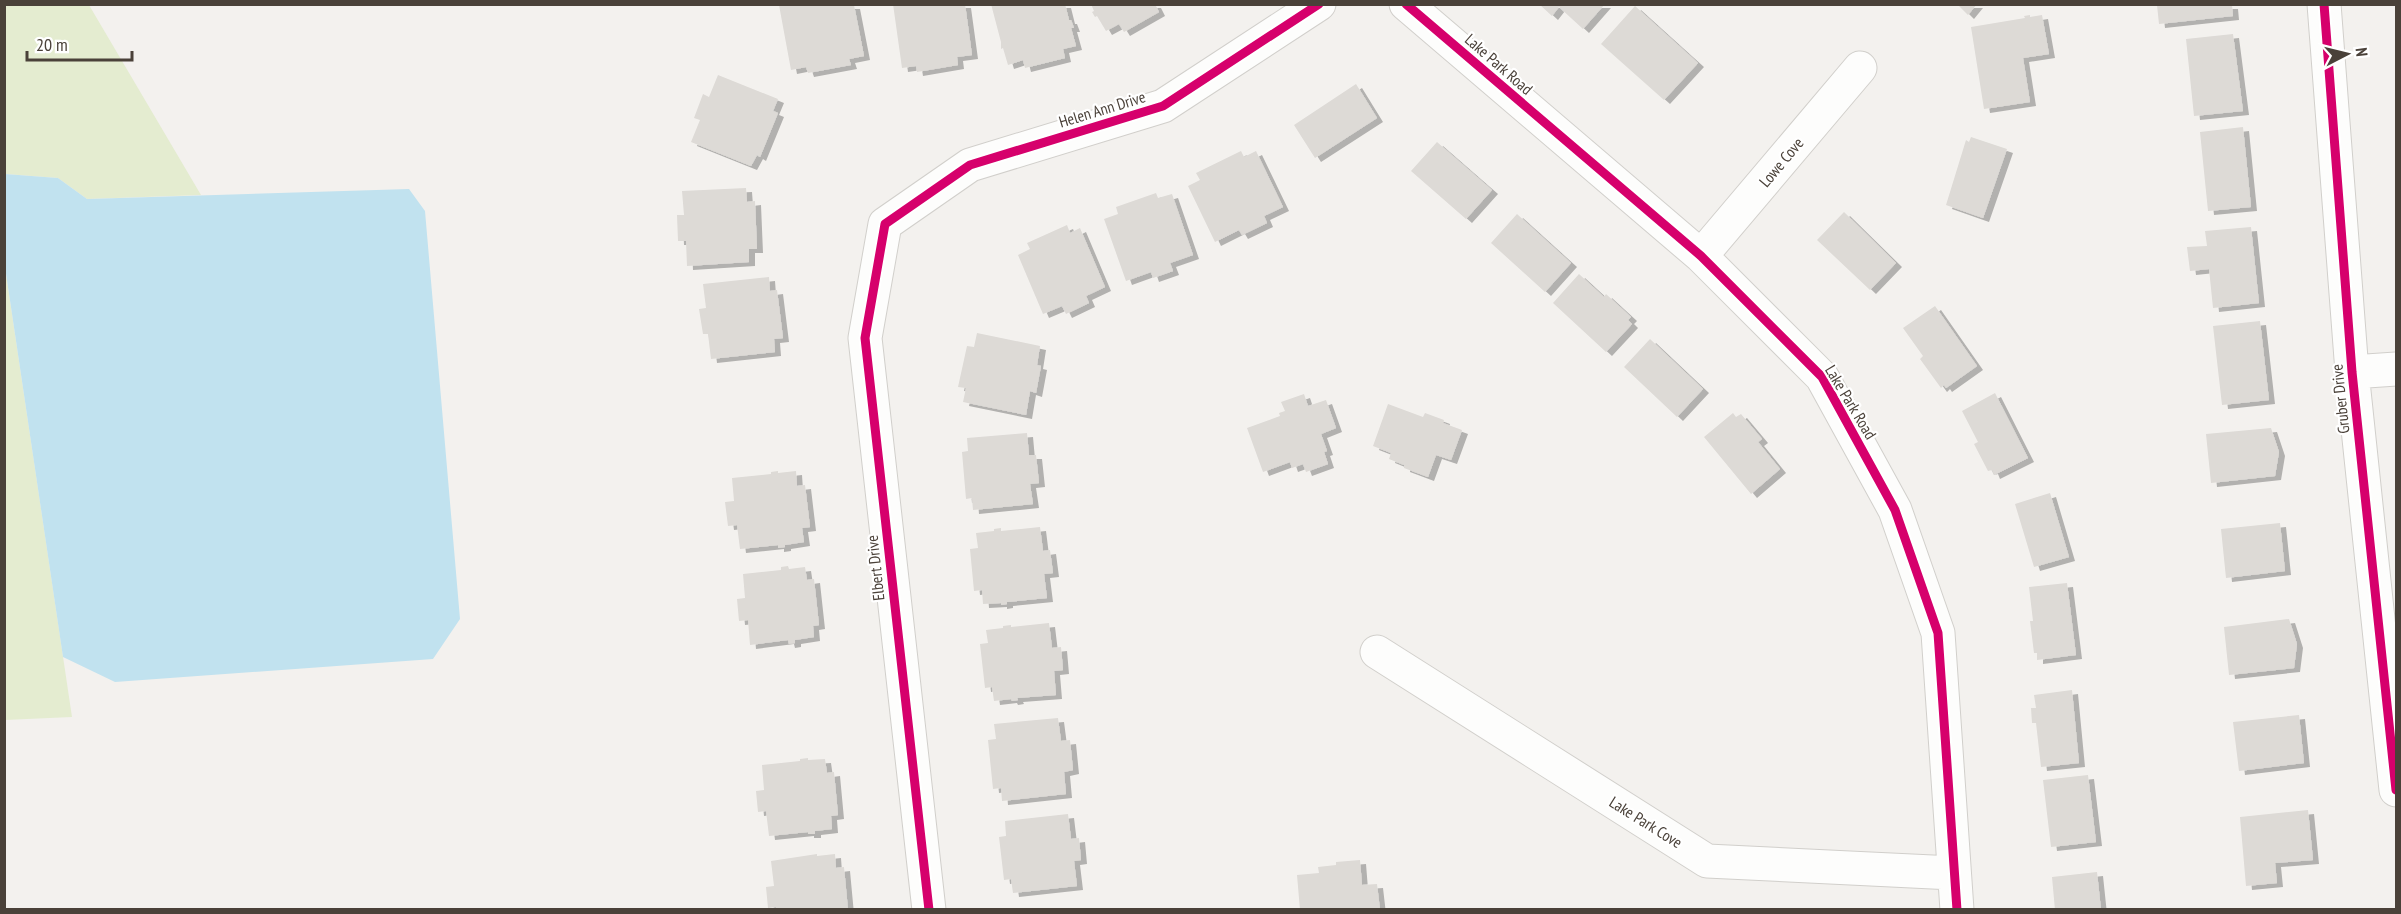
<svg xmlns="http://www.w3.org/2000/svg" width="2401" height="914" font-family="'PT Sans Narrow',sans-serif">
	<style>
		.green { fill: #e4ecd0 }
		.water { fill: #c1e2ef }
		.building { fill: #dddad6; filter: url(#shadow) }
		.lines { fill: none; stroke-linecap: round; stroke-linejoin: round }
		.street-casing { stroke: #d1cfcb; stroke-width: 35 }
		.street { stroke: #fdfdfc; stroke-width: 33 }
		.cycleway-casing { stroke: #fff; stroke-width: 13 }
		.cycleway { stroke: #d6006c; stroke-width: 9 }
		.labels { text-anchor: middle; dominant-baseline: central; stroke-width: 4.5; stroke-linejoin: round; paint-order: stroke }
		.street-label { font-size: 16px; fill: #4a4139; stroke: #fff }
	</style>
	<defs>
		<filter id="shadow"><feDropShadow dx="6" dy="4" stdDeviation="0" flood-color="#0004"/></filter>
	</defs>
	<rect width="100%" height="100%" fill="#f3f1ee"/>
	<!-- green -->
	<path class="green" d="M4,5H89L201,195L87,199L58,178L5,174Z
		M4,267H5L72,717L5,720Z"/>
	<!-- water -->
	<path class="water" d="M5,174L58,178L87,199L409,189L425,211L460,619L433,659L115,682L63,657L5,267Z"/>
	<!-- building -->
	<path class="building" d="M893,4H965L972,55L957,57L958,65L917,72L916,66L902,68Z
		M991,4H1065L1069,20H1071L1074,28H1071L1076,46L1063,49L1065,58L1025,68L1023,60L1008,65L1003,48L1001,49V42Z
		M1091,4H1155L1159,12L1124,32L1119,24L1106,31L1097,16L1095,17L1092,12L1094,11Z
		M1539,4H1605L1583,29L1559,7L1552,16Z
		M1957,4H1977L1968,15Z
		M779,5H854L864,56L849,59L851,65L808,73L806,67L791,70Z
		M2157,5H2232L2233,16L2159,24Z
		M1635,6L1698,63L1664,100L1601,44Z
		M2030,15V17L2042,15L2049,54L2023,58L2030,102L1984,109L1971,27L2025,18L2024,16Z
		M2233,34L2243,111L2194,116L2186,39Z
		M718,75L778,99L773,111L778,113L760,157L757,155L751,166L691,142L700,120L694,118L703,94L709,97Z
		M1356,84L1377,118L1315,158L1294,125Z
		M2243,127L2251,207L2208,211L2200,132Z
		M1971,137L2007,149L1983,218L1946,205L1966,140L1969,142Z
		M1437,142L1492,190L1466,219L1411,171Z
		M1241,151L1244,157L1256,151L1283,207L1264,216L1267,223L1242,235L1239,230L1215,242L1188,186L1200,180L1196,173Z
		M746,188L747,202L755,201L757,249H749V262L687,266L686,241H678L677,215H684L682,191Z
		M1156,193L1158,198L1172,194L1193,255L1170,263L1173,271L1153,278L1151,272L1126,281L1104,219L1118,214L1116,207Z
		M1844,212L1896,263L1870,290L1817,240Z
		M1517,214L1571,263L1545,292L1491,243Z
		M1067,225L1070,233L1080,228L1105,287L1086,296L1089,303L1066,314L1062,306L1043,314L1018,255L1030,249L1027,243Z
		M2251,227L2259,303L2213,308L2209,269L2190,271L2187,247L2207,246L2205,231Z
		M1579,274L1604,297L1606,294L1631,317L1628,320L1632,324L1606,352L1553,303Z
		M769,277L770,291L777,290L783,338L774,339L775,352L711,359L708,334H703L699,309L706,308L703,284Z
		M1935,306L1977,366L1946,388L1944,385L1941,388L1920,359L1923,356L1903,328Z
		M2260,321L2269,400L2222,405L2213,326Z
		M977,333L1040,346L1037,365L1041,366L1036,393L1030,391L1026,415L963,402L966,388L958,387L967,346L974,347Z
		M1650,339L1703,389L1677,417L1624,367Z
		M1995,393L2028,458L1994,475L1992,470L1988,471L1974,444L1978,442L1962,411Z
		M1304,394L1308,406L1326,400L1336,428L1321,434L1327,451L1324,452L1328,464L1306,472L1303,464L1292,468L1290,462L1263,472L1247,428L1280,416L1279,413L1285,411L1281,402Z
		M1388,404L1423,417L1425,413L1444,420L1443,423L1462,430L1451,460L1436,455L1428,477L1404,468V465L1389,459L1391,453L1373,446Z
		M1733,413L1736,417L1741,414L1762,439L1758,442L1780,469L1751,494L1704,437Z
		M2271,428L2279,452L2275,476L2211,483L2206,434Z
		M1027,433L1029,455H1036L1039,483L1030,484L1033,504L973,510L972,498L966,499L962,452L968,451L967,438Z
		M778,471V473L796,471L797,486L805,485L810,527L802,528L804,542L785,545V547L778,548V545L740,549L737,525L728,526L725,502L734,501L732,478L771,474V472Z
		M2050,493L2069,557L2034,567L2015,504Z
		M2280,523L2285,571L2226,578L2221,529Z
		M1040,527L1043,551L1050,550L1053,573L1044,574L1047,598L1007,602V604L1001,605V603L983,604L982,590L974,591L970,549L978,548L976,533L994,531V529L1001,528V531Z
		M788,566L789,569L805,567L807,580L814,579L819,625L813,626L814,637L795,640V643L789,644L788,640L750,645L748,620L739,621L737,599L745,598L743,574L781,570V567Z
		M2067,583L2076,655L2037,660V653H2034L2030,621H2033L2029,587Z
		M2289,619L2297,644L2294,668L2229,675L2224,627Z
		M1049,623L1052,648L1061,647L1063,670L1054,671L1056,695L1017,698L1018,700L1012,701L1011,699L994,701L992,687L985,688L980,644L988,643L986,630L1003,628V626L1011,625V627Z
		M2072,690L2079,763L2041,767L2036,723H2032L2031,708H2036L2034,695Z
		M2299,715L2304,763L2239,771L2233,722Z
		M1058,718L1061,741L1070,740L1073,770L1064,772L1066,794L1002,801L1001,788L993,789L988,740L996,739L994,724Z
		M808,758V760L825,759L827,773L834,772L838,815L831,816L832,829L815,831V834H808V832L769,836L766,811L758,812L756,791L764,790L762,765L800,761V759Z
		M2088,775L2096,842L2051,847L2043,780Z
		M2308,810L2313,860L2275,863L2277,883L2246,886L2240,817Z
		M1068,814L1071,839L1079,838L1081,860L1074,861L1077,886L1013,893L1011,879L1004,880L999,837L1006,836L1005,821Z
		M817,854V856L835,854L836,868L844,867L848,910H776V907L768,908L766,887L774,886L771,861Z
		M1360,860L1362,885L1377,884L1380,910H1300L1297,875L1319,873L1318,867L1336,865V862Z
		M2097,872L2101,910H2055L2052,877Z"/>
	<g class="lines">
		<defs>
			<path id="street" d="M1406,4L1701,256L1822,377L1895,510L1938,633L1957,910
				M2324,4L2352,372L2396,790
				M1701,256L1860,68
				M2352,372L2396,369
				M1377,652L1707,861L1953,873
				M929,910L865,338L885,224L970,165L1163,106L1319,4"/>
		</defs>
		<!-- street casing -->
		<use href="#street" class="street-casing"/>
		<!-- street -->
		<use href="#street" class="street"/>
		<defs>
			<path id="cycleway" d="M1406,4L1701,256L1822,377L1895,510L1938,633L1957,910
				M2324,4L2352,372L2396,790
				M929,910L865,338L885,224L970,165L1163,106L1319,4"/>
		</defs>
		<!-- cycleway casing -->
		<use href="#cycleway" class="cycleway-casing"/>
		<!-- cycleway -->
		<use href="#cycleway" class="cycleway"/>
	</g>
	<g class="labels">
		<!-- street labels -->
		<g class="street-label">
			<text transform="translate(1499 64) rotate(41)">Lake Park Road</text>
			<text transform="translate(1102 109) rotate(-17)">Helen Ann Drive</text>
			<text transform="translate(1781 162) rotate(-50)">Lowe Cove</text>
			<text transform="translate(2340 399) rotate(-96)">Gruber Drive</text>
			<text transform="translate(1851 402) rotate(59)">Lake Park Road</text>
			<text transform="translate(875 568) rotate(-96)">Elbert Drive</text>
			<text transform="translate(1646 822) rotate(32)">Lake Park Cove</text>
		</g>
	</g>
	<!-- border -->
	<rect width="2401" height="914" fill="none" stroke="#4a4139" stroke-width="12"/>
	<!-- north arrow -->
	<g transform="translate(2347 54) rotate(83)" stroke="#ffffff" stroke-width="4.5" paint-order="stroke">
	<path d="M0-4.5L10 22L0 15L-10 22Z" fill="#4a4139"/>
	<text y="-9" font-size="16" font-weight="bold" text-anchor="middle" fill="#4a4139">N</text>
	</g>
	<!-- scale -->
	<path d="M27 51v9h105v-9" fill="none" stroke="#4a4139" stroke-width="3"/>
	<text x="36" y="51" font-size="18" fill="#4a4139" stroke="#ffffff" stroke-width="4.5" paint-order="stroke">20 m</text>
</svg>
